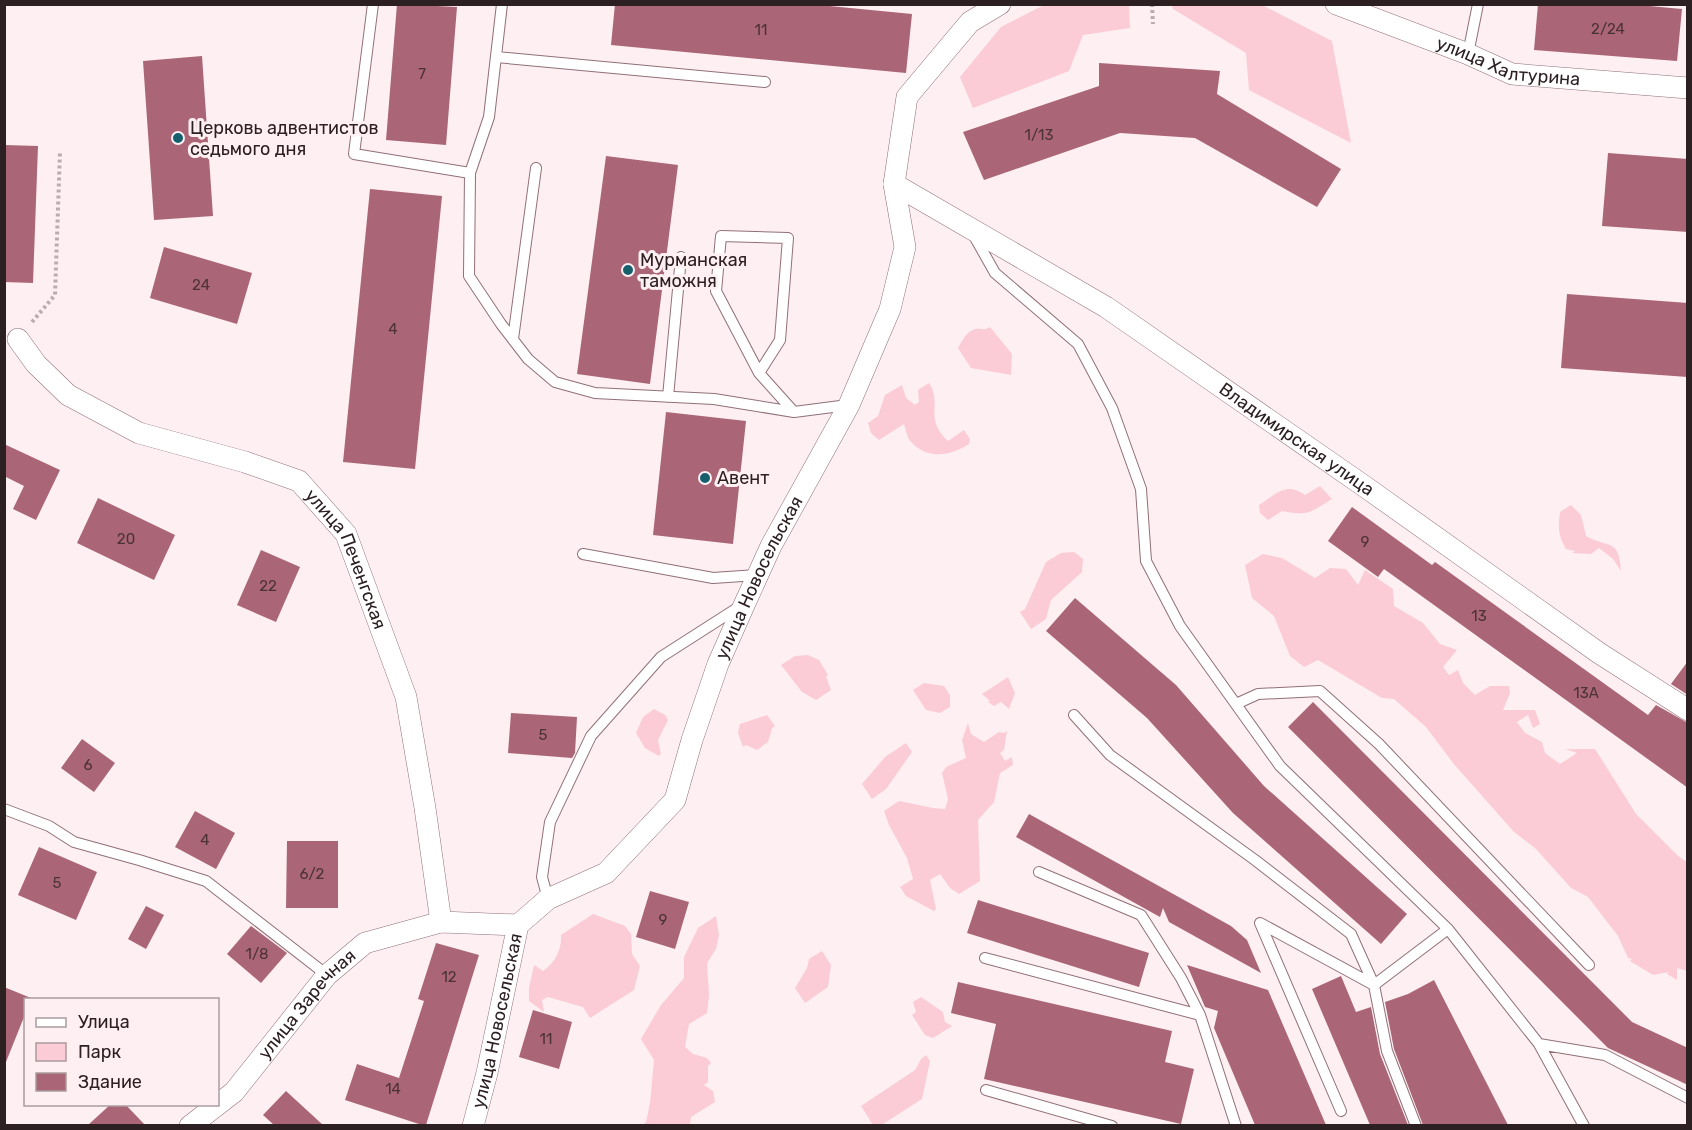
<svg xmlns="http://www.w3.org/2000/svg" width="1692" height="1130" font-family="Rubik,sans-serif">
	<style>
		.green { fill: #fcccd6 }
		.building { fill: #a67 }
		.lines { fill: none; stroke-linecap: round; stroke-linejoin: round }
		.service-casing { stroke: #907077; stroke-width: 12 }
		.minor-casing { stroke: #907077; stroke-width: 22 }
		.path { stroke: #bbadaf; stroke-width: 4; stroke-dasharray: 3 3; stroke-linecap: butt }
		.service { stroke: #fff; stroke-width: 10 }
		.minor { stroke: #fff; stroke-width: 21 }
		.poi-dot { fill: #16606e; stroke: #feeff2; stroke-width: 2 }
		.labels { text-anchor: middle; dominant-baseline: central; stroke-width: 6; stroke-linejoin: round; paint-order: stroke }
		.number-label { font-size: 15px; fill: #4c3237 }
		.street-label { font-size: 18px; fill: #2d2022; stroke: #feeff2 }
		.poi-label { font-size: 18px; fill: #2d2022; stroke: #feeff2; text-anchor: start }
	</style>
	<rect width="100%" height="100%" fill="#feeff2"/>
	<!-- green -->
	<path class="green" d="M1044,5H1129L1130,28L1083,35L1069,71L973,108L960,77L1001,27Z
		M1172,5H1262L1332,41L1351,143L1249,90L1246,53L1173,9Z
		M990,327L1012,354L1011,375L971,368L958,348C962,341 966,332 975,329C982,328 984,331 990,327Z
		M929,383C943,404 923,418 948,441L964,430L970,439L969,444C950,456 928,460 911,442C907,438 906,430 904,424L879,440L871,433L868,423L878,416L885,395L902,385L906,398L915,405L919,402L918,390Z
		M1320,486L1332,499C1309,513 1309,516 1282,511L1268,520L1260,513L1259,505C1276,494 1286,481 1305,495Z
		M1571,505L1581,515L1586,536C1610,549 1619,538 1621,571L1613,559L1599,548L1591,554L1572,553L1575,551L1566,549C1558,536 1558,527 1560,512Z
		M1074,552L1083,559L1082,572L1051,600L1046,619L1031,629L1020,612L1025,609L1046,562L1061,553Z
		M1263,554L1282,558L1315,578L1330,568L1346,569L1358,585L1365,570L1393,589L1394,606L1423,623L1440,644L1457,650L1443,667L1449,675L1458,670L1463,683L1475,695L1490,686H1509L1510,693L1503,710H1535L1540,724L1533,728L1528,715L1517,722L1525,733L1542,742L1545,753L1560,764L1577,753L1565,749H1595L1636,814L1678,856L1687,862V971L1677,968V980L1667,974L1669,972L1653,975L1630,961L1632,959L1628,958L1618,936L1588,897L1571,888L1536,849L1513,831L1453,763L1426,727L1394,699L1382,698L1318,660L1304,667L1290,656L1274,616L1252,598L1245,565Z
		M808,655L819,660L828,675L826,677L831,690L816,700L802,692L781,665L795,656Z
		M1008,677L1015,693L1009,709L1001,702L994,706L988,702L990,701L982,694Z
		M924,683L944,686L950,695V707L940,713L926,710L913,690Z
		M654,709L665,715L668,720L658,740L661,754L659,756L645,748L636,733L643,717Z
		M767,715L775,726L772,728L768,742L757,750L746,745L743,747L738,733L740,724Z
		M968,723L971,734L984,742L999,732L1004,733L1007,731L1004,750L1000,753L1005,761L1012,757L1013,765L1000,773L994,802L978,820L980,881L959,894L950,888L940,874L930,880L936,909L934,911L906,896L900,887L913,879L907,858L889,825L884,811L899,801L933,808L945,809L948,799L942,773L946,767L966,758L962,740Z
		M906,743L912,752L886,789L872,799L862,784L885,757Z
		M593,914L625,926L631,934L632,954L640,966L634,990L590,1018L583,1007L548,997L542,1000L544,1012L529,1001V988L534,965L543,971C555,963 562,949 561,935Z
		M716,916L719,935L716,949L707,963L709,995L707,1013L689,1024L685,1047L693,1054L707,1058L711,1063L708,1066V1082L704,1085L713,1091L715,1102L691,1117L690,1125H643L646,1122L650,1103L654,1060L641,1039L661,1005L684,978V957L698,928Z
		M822,951L831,965L828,987L805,1003L795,988L807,968L809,959Z
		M921,997L943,1012L945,1022L952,1026L933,1038L925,1035L912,1015L916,1012L913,1002Z
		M926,1055L930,1061L922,1099L883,1124L873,1125L861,1106L915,1070L921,1059Z"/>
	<!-- building -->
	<path class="building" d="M397,4L457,7L446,145L386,140Z
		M615,4H809L912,14L906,73L611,45Z
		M1538,4H1628L1682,9L1677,61L1534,50Z
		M202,56L213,216L154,220L143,61Z
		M1099,63L1220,71L1217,94L1341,169L1317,207L1195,138L1120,133L984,180L963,132L1099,86Z
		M4,145L38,146L33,283L4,282Z
		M1608,153L1688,159V232L1602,226Z
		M606,156L678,165L650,384L577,374Z
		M370,189L442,196L415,469L343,462Z
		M164,247L252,273L237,324L150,298Z
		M1567,294L1688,303V377L1561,368Z
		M666,412L746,421L733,544L653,535Z
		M4,444L60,470L36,520L13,509L24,486L4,476Z
		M98,498L175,535L154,580L77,543Z
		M1352,507L1432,565L1435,562L1648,715L1656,705L1688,723V788L1384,569L1378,577L1328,541Z
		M261,550L300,567L276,622L237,605Z
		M1075,598L1176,685L1264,786L1407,914L1381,944L1233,813L1147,718L1046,631Z
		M1688,661V695L1671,684Z
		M1313,702L1632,1022L1688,1048V1085L1608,1048L1288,727Z
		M511,713L577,717L575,753L572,758L508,753Z
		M82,739L115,763L94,792L61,768Z
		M195,811L235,833L216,869L175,847Z
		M1029,814L1231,926L1247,940L1261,973L1169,922L1163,908L1160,917L1016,837Z
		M287,841H338V908H286Z
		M39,847L97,872L76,920L18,895Z
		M650,891L689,902L675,949L636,937Z
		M978,900L1149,953L1139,987L967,933Z
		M146,906L164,915L146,949L128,939Z
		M251,926L287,953L261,983L227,954Z
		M436,943L479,955L426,1125H422L345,1100L357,1064L399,1078L424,1001L418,999Z
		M1187,965L1268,990L1326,1125H1255L1214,1028L1218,1011L1205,1007Z
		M1341,976L1356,1012L1371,1007L1380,1054L1408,1125H1370L1312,989Z
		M1434,980L1508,1125H1423L1394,1049L1385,1002L1408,994Z
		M958,982L1172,1031L1165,1062L1194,1069L1181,1124L984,1079L996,1024L951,1013Z
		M4,987L31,998L26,999V1012L6,1062Z
		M533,1010L572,1022L559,1069L519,1057Z
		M286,1091L323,1125H274L263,1115Z
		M111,1104H125L145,1125H88Z"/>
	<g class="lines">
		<defs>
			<path id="service" d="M373,4L354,154L470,173
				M502,4L489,117L470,173L469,276L501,324L528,359L555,382L595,393L714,399L794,412
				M1468,54L1478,4
				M496,57L765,82
				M973,234L995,273L1078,344L1112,408L1141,489L1146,561L1180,626L1280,766L1448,929L1539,1044L1584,1126
				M513,339L536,168
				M759,373L716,291L721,236L788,238L780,340L759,373L794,412L848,405
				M668,397L681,257
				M583,554L713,578L757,575
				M1236,704L1258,694L1320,691L1379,744L1589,965
				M1074,715L1110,755L1255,860L1351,934L1374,985
				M4,809L49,826L74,842L139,860L206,881L327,975
				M1039,872L1141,915L1181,978L1200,1015L1236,1126
				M548,899L542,877L550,822L591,736L661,657L739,607
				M985,958L1200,1015
				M1539,1044L1605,1055L1688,1098
				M986,1090L1112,1126
				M1341,1111L1260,923L1374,985
				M1416,1126L1387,1051L1374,985L1448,929"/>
			<g id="minor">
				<path id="s1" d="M1336,4L1468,54L1512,74L1688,88"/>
				<path id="s2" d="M894,184L1106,307L1364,486L1599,653L1688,710"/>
				<path id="s3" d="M18,339L36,364L68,395L139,433L245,462L299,481L346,534L406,697L425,808L441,922"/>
				<path id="s4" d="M190,1126L234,1092L327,975L365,943L441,922L518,925"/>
				<path id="s5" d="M473,1126L487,1073L518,925L548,899L606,873L675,800L692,740L718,664L745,603L771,546L849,405L890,309L905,247L894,184L907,97L970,22L1000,4"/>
			</g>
		</defs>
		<!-- service casing -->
		<use href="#service" class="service-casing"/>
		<!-- minor casing -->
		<use href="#minor" class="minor-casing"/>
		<!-- path -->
		<path class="path" d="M1152,4L1153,24
			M32,322L55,295L60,151"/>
		<!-- service -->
		<use href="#service" class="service"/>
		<!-- minor -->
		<use href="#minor" class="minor"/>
	</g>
	<!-- markers -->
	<g class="poi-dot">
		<circle cx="178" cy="138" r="6"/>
		<circle cx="628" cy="270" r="6"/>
		<circle cx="705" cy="478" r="6"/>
	</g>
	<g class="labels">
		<!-- number labels -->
		<g class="number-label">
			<text x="1608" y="29">2/24</text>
			<text x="761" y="30">11</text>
			<text x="422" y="74">7</text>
			<text x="1039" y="135">1/13</text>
			<text x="201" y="285">24</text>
			<text x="393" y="329">4</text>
			<text x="126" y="539">20</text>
			<text x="1365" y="542">9</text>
			<text x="268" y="586">22</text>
			<text x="1479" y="616">13</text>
			<text x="1586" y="693">13А</text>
			<text x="543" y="735">5</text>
			<text x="88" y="765">6</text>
			<text x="205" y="840">4</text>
			<text x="312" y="874">6/2</text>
			<text x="57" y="883">5</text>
			<text x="663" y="920">9</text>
			<text x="257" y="954">1/8</text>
			<text x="449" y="977">12</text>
			<text x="546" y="1039">11</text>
			<text x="393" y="1089">14</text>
		</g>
		<!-- street labels -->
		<g class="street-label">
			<text stroke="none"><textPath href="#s1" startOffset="183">улица Халтурина</textPath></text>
			<text stroke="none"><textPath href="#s2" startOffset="477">Владимирская улица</textPath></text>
			<text stroke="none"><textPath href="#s3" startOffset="416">улица Печенгская</textPath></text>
			<text stroke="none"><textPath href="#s5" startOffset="648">улица Новосельская</textPath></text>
			<text stroke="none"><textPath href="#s4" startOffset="170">улица Заречная</textPath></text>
			<text stroke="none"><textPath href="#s5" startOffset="108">улица Новосельская</textPath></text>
		</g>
		<!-- poi labels -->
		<g class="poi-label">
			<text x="190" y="128">Церковь адвентистов<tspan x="190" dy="21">седьмого дня</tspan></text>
			<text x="640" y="260">Мурманская<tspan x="640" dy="21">таможня</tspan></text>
			<text x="717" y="478">Авент</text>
		</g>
	</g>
	<!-- border -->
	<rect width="1692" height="1130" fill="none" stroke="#2d2022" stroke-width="12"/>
	<!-- legend -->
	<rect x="24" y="998" width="195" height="108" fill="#feeff2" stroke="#aa9c9f" stroke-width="1.5"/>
	<rect x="36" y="1018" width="30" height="9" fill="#ffffff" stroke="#aa9c9f" stroke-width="1.5"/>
	<text x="78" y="1028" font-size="18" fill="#2d2022">Улица</text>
	<rect x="36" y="1043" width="30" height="18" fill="#fcccd6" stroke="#aa9c9f" stroke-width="1.5"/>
	<text x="78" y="1058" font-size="18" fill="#2d2022">Парк</text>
	<rect x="36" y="1073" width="30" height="18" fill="#aa6677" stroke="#aa9c9f" stroke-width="1.5"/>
	<text x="78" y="1088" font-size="18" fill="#2d2022">Здание</text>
</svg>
